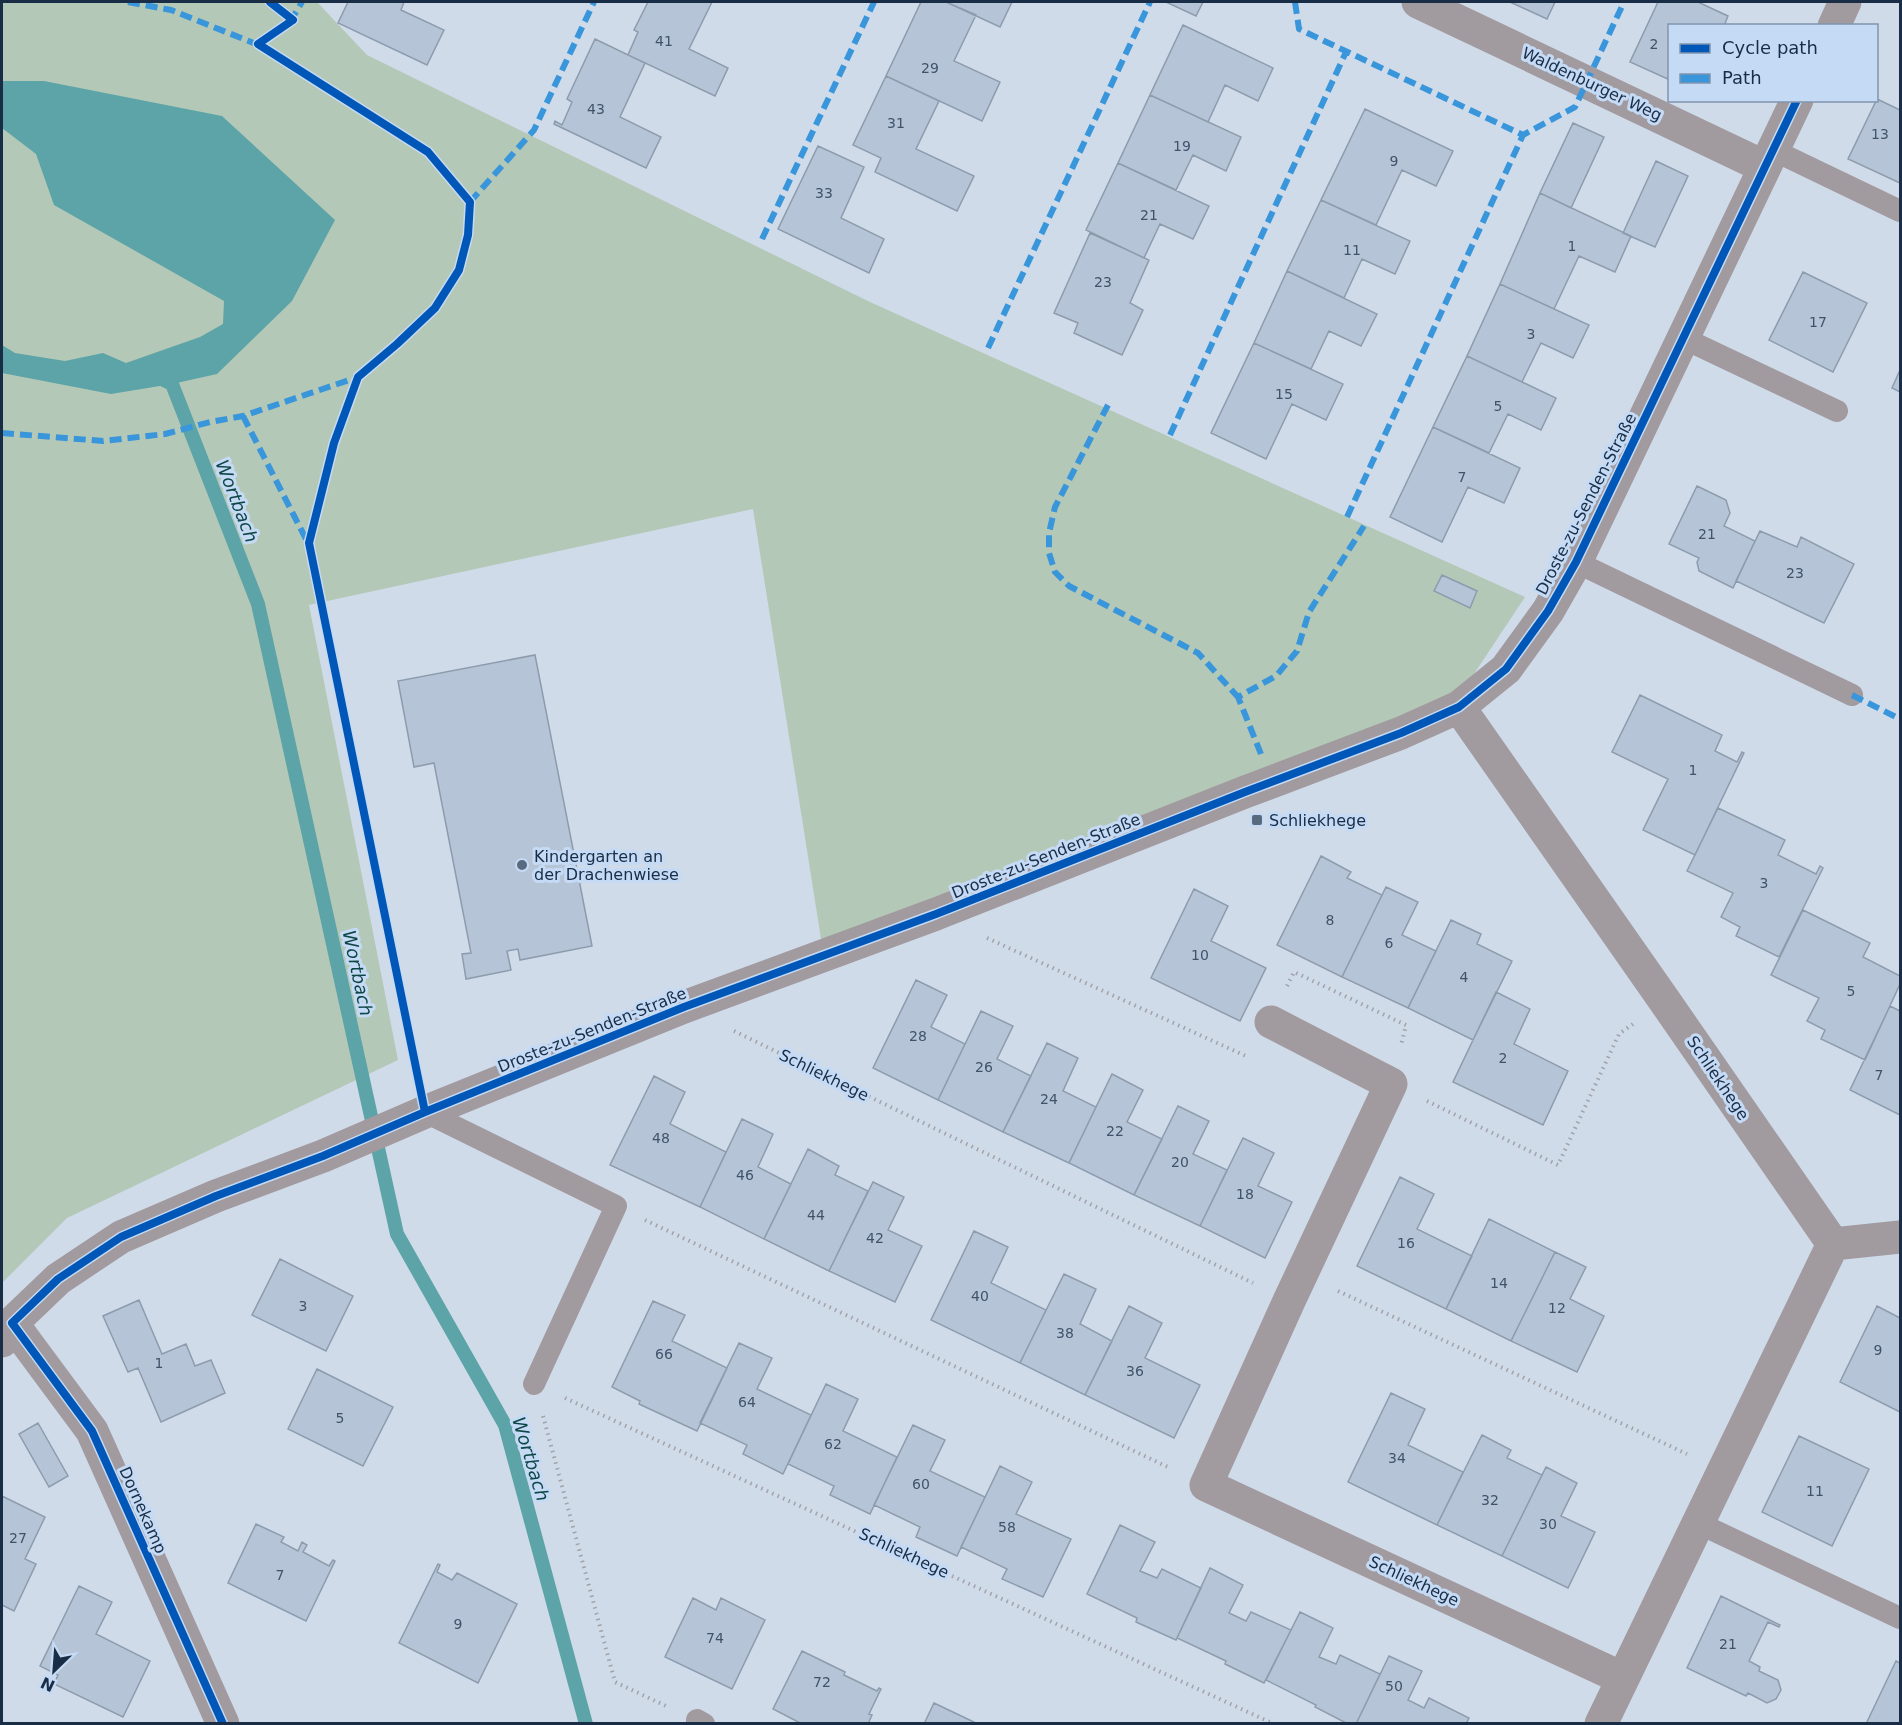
<svg xmlns="http://www.w3.org/2000/svg" width="1902" height="1725" font-family="'DejaVu Sans',sans-serif">
	<style>
		.green { fill: #b4c8b7 }
		.water { fill: #5ca4a7 }
		.lines { fill: none; stroke-linecap: round; stroke-linejoin: round }
		.stream { stroke: #5ca4a7; stroke-width: 14 }
		.building { fill: #b5c4d6; stroke: #8d9cad; stroke-width: 1.5 }
		.path { stroke: #a2a3a9; stroke-width: 4; stroke-dasharray: 1.5 4.5; stroke-linecap: butt }
		.lane { stroke: #a19a9f; stroke-width: 22 }
		.street { stroke: #a19a9f; stroke-width: 33 }
		.quiet { stroke: #3996db; stroke-width: 6; stroke-dasharray: 12 6; stroke-linecap: butt }
		.cycleway-casing { stroke: #c5daf4; stroke-width: 11 }
		.cycleway { stroke: #0057b8; stroke-width: 8 }
		.poi-dot { fill: #596a7f; stroke: #c5daf4; stroke-width: 2 }
		.labels { text-anchor: middle; dominant-baseline: central; stroke-width: 6; stroke-linejoin: round; paint-order: stroke }
		.number-label { font-size: 14px; fill: #40536a }
		.street-label { font-size: 16px; fill: #192d46; stroke: #c5daf4 }
		.poi-label { font-size: 16px; fill: #192d46; stroke: #c5daf4; text-anchor: start }
		.water-label { font-size: 18px; font-style: italic; fill: #0e4646; stroke: #c5daf4 }
	</style>
	<rect width="100%" height="100%" fill="#d0dbea"/>
	<!-- green -->
	<path class="green" d="M2,2H317L367,55L870,302L1525,597L1462,692L822,945L753,509L309,605L398,1060L67,1218L2,1283Z"/>
	<!-- water -->
	<path class="water" d="M2,81H44L222,116L335,220L292,301L217,374L172,384L111,394L2,373V345L15,353L65,361L103,353L126,363L200,337L223,324L224,301L54,205L36,154L2,128Z"/>
	<g class="lines">
		<!-- stream -->
		<path class="stream" d="M156,376L172,384L258,604L397,1234L505,1425L586,1724"/>
	</g>
	<!-- building -->
	<path class="building" d="M348,2H404L401,10L444,30L427,65L338,23Z
		M648,2H712L689,49L728,68L715,96L628,55L638,32L634,30Z
		M921,2H946L976,15L954,61L1000,82L982,121L886,76Z
		M946,2H1012L1000,27Z
		M1166,2H1203L1196,16Z
		M1510,2H1555L1547,19Z
		M1658,2H1698L1728,16L1724,26H1670V80L1630,62Z
		M1183,25L1273,68L1258,101L1225,85L1208,122L1150,95Z
		M595,39L645,63L620,117L661,137L646,168L554,124L555,121L562,125L572,102L567,99Z
		M886,76L939,101L916,149L974,176L957,211L875,172L881,158L853,145Z
		M1150,95L1241,137L1226,171L1193,155L1176,190L1118,163Z
		M1877,99L1900,110V183L1848,159Z
		M1365,109L1453,151L1436,186L1402,170L1376,225L1321,200Z
		M1573,123L1604,137L1571,208L1540,193Z
		M818,146L864,167L841,218L884,239L869,273L778,229Z
		M1656,161L1688,176L1655,247L1623,233Z
		M1118,163L1209,206L1193,239L1160,224L1144,258L1086,230Z
		M1540,193L1631,236L1615,272L1579,256L1554,309L1500,284Z
		M1321,200L1410,241L1395,274L1362,259L1344,298L1287,271Z
		M1090,233L1149,260L1130,303L1143,310L1122,355L1074,333L1078,323L1054,313Z
		M1287,271L1377,314L1361,346L1329,331L1311,369L1254,343Z
		M1803,272L1867,303L1833,372L1769,340Z
		M1500,284L1589,325L1573,358L1541,343L1522,382L1467,356Z
		M1254,343L1343,384L1326,420L1292,404L1266,459L1211,433Z
		M1467,356L1556,398L1541,430L1508,414L1489,453L1433,427Z
		M1900,370V392L1892,388Z
		M1433,427L1520,468L1504,503L1468,487L1442,542L1390,517Z
		M1697,486L1726,500L1730,513L1724,526L1755,541L1733,588L1699,571L1697,562L1699,558L1669,544Z
		M1760,531L1797,547L1801,537L1854,564L1824,623L1736,581Z
		M1442,575L1477,591L1470,608L1434,591Z
		M535,655L592,946L520,960L518,949L507,951L511,970L466,979L462,954L471,953L434,763L414,767L398,681Z
		M1640,695L1722,735L1715,751L1737,762L1742,752L1744,753L1695,855L1643,830L1668,779L1612,752Z
		M1718,808L1785,840L1778,855L1816,874L1820,866L1823,868L1779,957L1736,936L1740,927L1721,917L1733,893L1687,871Z
		M1321,856L1351,872L1347,878L1382,895L1342,977L1277,945Z
		M1386,887L1418,902L1402,935L1436,951L1408,1008L1342,977Z
		M1194,889L1228,906L1211,941L1266,968L1240,1021L1151,978Z
		M1803,910L1870,943L1863,957L1900,976V984L1865,1060L1821,1039L1825,1030L1807,1021L1819,998L1771,975Z
		M1451,920L1481,934L1477,944L1512,961L1473,1040L1408,1008Z
		M916,980L947,995L931,1027L965,1044L938,1100L873,1068Z
		M1496,992L1530,1009L1514,1044L1568,1071L1543,1125L1453,1082Z
		M1890,1006L1900,1011V1115L1850,1090Z
		M981,1011L1013,1026L997,1059L1031,1076L1003,1132L938,1100Z
		M1047,1043L1078,1058L1063,1091L1096,1107L1069,1163L1003,1132Z
		M1112,1074L1143,1090L1127,1122L1162,1139L1134,1195L1069,1163Z
		M654,1076L685,1092L670,1124L726,1152L700,1207L610,1165Z
		M1178,1106L1209,1121L1193,1154L1227,1170L1200,1226L1134,1195Z
		M742,1119L773,1134L758,1167L791,1184L764,1239L700,1207Z
		M1243,1138L1274,1153L1258,1186L1292,1202L1265,1258L1200,1226Z
		M808,1149L839,1166L835,1175L868,1191L829,1271L764,1239Z
		M1400,1177L1434,1194L1417,1229L1472,1256L1446,1309L1357,1266Z
		M873,1182L904,1197L888,1230L922,1246L895,1302L829,1271Z
		M1489,1219L1555,1252L1511,1341L1446,1309Z
		M974,1231L1008,1247L991,1283L1046,1310L1020,1363L931,1320Z
		M1555,1252L1586,1267L1570,1299L1604,1316L1577,1372L1511,1341Z
		M280,1259L353,1296L326,1351L252,1315Z
		M1064,1274L1096,1289L1080,1324L1112,1341L1085,1395L1020,1363Z
		M139,1300L162,1354L186,1344L195,1366L211,1360L225,1393L161,1422L138,1368L128,1372L103,1316Z
		M653,1301L685,1315L672,1341L727,1368L697,1431L639,1404L640,1401L612,1387Z
		M1129,1306L1162,1323L1145,1358L1200,1385L1174,1438L1085,1395Z
		M1877,1306L1900,1318V1412L1840,1382Z
		M739,1343L772,1358L757,1389L811,1415L783,1474L743,1454L747,1445L700,1423Z
		M317,1369L393,1407L363,1466L288,1429Z
		M826,1384L858,1399L843,1431L897,1457L870,1514L830,1495L834,1486L788,1464Z
		M1391,1393L1425,1409L1408,1445L1463,1472L1437,1525L1348,1482Z
		M38,1423L68,1476L49,1487L19,1434Z
		M913,1425L945,1440L930,1471L985,1497L957,1556L916,1537L920,1527L874,1505Z
		M1482,1435L1511,1450L1507,1458L1542,1475L1502,1556L1437,1525Z
		M1799,1436L1869,1469L1832,1546L1762,1512Z
		M1000,1466L1032,1482L1016,1514L1071,1539L1043,1597L1002,1579L1007,1569L961,1547Z
		M1546,1467L1577,1483L1561,1516L1595,1532L1568,1588L1502,1556Z
		M2,1496L45,1517L25,1559L36,1564L14,1611L2,1605Z
		M256,1524L284,1537L281,1542L298,1551L302,1542L307,1545L303,1552L329,1566L333,1560L335,1561L306,1621L228,1583Z
		M1120,1525L1155,1542L1140,1571L1157,1578L1162,1569L1201,1588L1176,1640L1136,1622L1137,1618L1087,1594Z
		M438,1564L440,1565L437,1572L452,1580L457,1573L517,1604L478,1683L399,1643Z
		M1210,1568L1243,1585L1229,1613L1246,1621L1251,1612L1291,1630L1264,1683L1225,1664L1226,1661L1177,1638Z
		M79,1586L112,1602L96,1634L150,1661L123,1717L54,1684L58,1675L40,1666Z
		M1721,1596L1780,1625L1779,1627L1768,1622L1749,1661L1760,1667L1759,1671L1778,1680L1781,1690L1776,1699L1767,1703L1748,1693L1746,1696L1687,1668Z
		M693,1598L716,1610L721,1598L765,1620L732,1689L665,1657Z
		M1300,1612L1333,1628L1319,1657L1336,1664L1340,1655L1380,1674L1356,1724H1348L1315,1707L1316,1705L1266,1680Z
		M802,1651L845,1672L844,1675L877,1691L879,1688L881,1689L869,1714L872,1715L868,1724H802L773,1709Z
		M1389,1656L1422,1671L1408,1700L1424,1708L1429,1698L1469,1718L1466,1724H1356Z
		M1896,1661L1900,1663V1724H1866Z
		M934,1703L978,1724H924Z"/>
	<g class="lines">
		<!-- path -->
		<path class="path" d="M987,938L1248,1057
			M1287,986L1294,972L1406,1025L1401,1045
			M734,1031L1253,1283
			M1427,1101L1558,1165L1619,1034L1633,1024
			M645,1220L1170,1468
			M1338,1291L1687,1454
			M565,1398L1274,1724
			M543,1416L615,1682L666,1706"/>
		<!-- lane -->
		<path class="lane" d="M1773,150L1900,211
			M1683,338L1837,411
			M1576,562L1852,695
			M425,1112L616,1206L534,1384
			M1698,1523L1900,1618
			M697,1720L704,1724"/>
		<!-- street -->
		<path class="street" d="M1418,2L1765,167
			M1834,26L1845,2
			M1459,707L1664,1000L1833,1244
			M1271,1022L1391,1084L1289,1301L1206,1485L1622,1678
			M1833,1244L1900,1237
			M12,1323L92,1431L223,1724
			M2,1341L12,1323L58,1279L121,1237L216,1196L323,1156L425,1112L684,1007L936,914L1245,792L1401,733L1459,707L1506,669L1548,611L1576,562L1797,100
			M1601,1724L1833,1244"/>
		<!-- quiet -->
		<path class="quiet" d="M128,2L171,10L261,46
			M1295,2L1299,29L1523,135L1575,107L1624,2
			M290,22L302,2
			M470,202L534,130L594,2
			M762,239L874,2
			M988,348L1150,2
			M1108,405L1055,507L1049,533V553L1055,572L1069,586L1198,653L1238,697
			M243,416L309,545
			M2,433L103,441L165,434L210,422L243,416L358,377
			M1170,435L1346,52
			M1347,517L1523,135
			M1852,695L1900,719
			M1261,754L1238,697L1276,676L1297,651L1309,612L1364,526"/>
		<defs>
			<path id="cycleway" d="M270,2L293,20L258,44L428,152L470,202L468,235L459,270L435,308L397,344L358,377L334,443L309,543L425,1112
				M223,1724L92,1431L12,1323L58,1279L121,1237L216,1196L323,1156L425,1112L684,1007L936,914L1245,792L1401,733L1459,707L1506,669L1548,611L1576,562L1797,100"/>
		</defs>
		<!-- cycleway casing -->
		<use href="#cycleway" class="cycleway-casing"/>
		<!-- cycleway -->
		<use href="#cycleway" class="cycleway"/>
	</g>
	<!-- markers -->
	<g class="poi-dot">
		<rect x="1251" y="814" width="12" height="12" rx="3"/>
		<circle cx="522" cy="865" r="6"/>
	</g>
	<g class="labels">
		<!-- number labels -->
		<g class="number-label">
			<text x="664" y="41">41</text>
			<text x="1654" y="44">2</text>
			<text x="930" y="68">29</text>
			<text x="596" y="109">43</text>
			<text x="896" y="123">31</text>
			<text x="1880" y="134">13</text>
			<text x="1182" y="146">19</text>
			<text x="1394" y="161">9</text>
			<text x="824" y="193">33</text>
			<text x="1149" y="215">21</text>
			<text x="1572" y="246">1</text>
			<text x="1352" y="250">11</text>
			<text x="1103" y="282">23</text>
			<text x="1818" y="322">17</text>
			<text x="1531" y="334">3</text>
			<text x="1284" y="394">15</text>
			<text x="1498" y="406">5</text>
			<text x="1462" y="477">7</text>
			<text x="1707" y="534">21</text>
			<text x="1795" y="573">23</text>
			<text x="1693" y="770">1</text>
			<text x="1764" y="883">3</text>
			<text x="1330" y="920">8</text>
			<text x="1389" y="943">6</text>
			<text x="1200" y="955">10</text>
			<text x="1464" y="977">4</text>
			<text x="1851" y="991">5</text>
			<text x="918" y="1036">28</text>
			<text x="1503" y="1058">2</text>
			<text x="984" y="1067">26</text>
			<text x="1879" y="1075">7</text>
			<text x="1049" y="1099">24</text>
			<text x="1115" y="1131">22</text>
			<text x="661" y="1138">48</text>
			<text x="1180" y="1162">20</text>
			<text x="745" y="1175">46</text>
			<text x="1245" y="1194">18</text>
			<text x="816" y="1215">44</text>
			<text x="875" y="1238">42</text>
			<text x="1406" y="1243">16</text>
			<text x="1499" y="1283">14</text>
			<text x="980" y="1296">40</text>
			<text x="303" y="1306">3</text>
			<text x="1557" y="1308">12</text>
			<text x="1065" y="1333">38</text>
			<text x="1878" y="1350">9</text>
			<text x="664" y="1354">66</text>
			<text x="159" y="1363">1</text>
			<text x="1135" y="1371">36</text>
			<text x="747" y="1402">64</text>
			<text x="340" y="1418">5</text>
			<text x="833" y="1444">62</text>
			<text x="1397" y="1458">34</text>
			<text x="921" y="1484">60</text>
			<text x="1815" y="1491">11</text>
			<text x="1490" y="1500">32</text>
			<text x="1548" y="1524">30</text>
			<text x="1007" y="1527">58</text>
			<text x="18" y="1538">27</text>
			<text x="280" y="1575">7</text>
			<text x="458" y="1624">9</text>
			<text x="715" y="1638">74</text>
			<text x="1728" y="1644">21</text>
			<text x="822" y="1682">72</text>
			<text x="1394" y="1686">50</text>
		</g>
		<!-- street labels -->
		<g class="street-label">
			<text transform="translate(1592 84) rotate(25)">Waldenburger Weg</text>
			<text transform="translate(1586 504) rotate(-63)">Droste-zu-Senden-Straße</text>
			<text transform="translate(1046 856) rotate(-22)">Droste-zu-Senden-Straße</text>
			<text transform="translate(592 1030) rotate(-22)">Droste-zu-Senden-Straße</text>
			<text transform="translate(824 1075) rotate(26)">Schliekhege</text>
			<text transform="translate(1718 1078) rotate(56)">Schliekhege</text>
			<text transform="translate(143 1510) rotate(66)">Dornekamp</text>
			<text transform="translate(904 1553) rotate(25)">Schliekhege</text>
			<text transform="translate(1414 1581) rotate(25)">Schliekhege</text>
		</g>
		<!-- poi labels -->
		<g class="poi-label">
			<text x="1269" y="820">Schliekhege</text>
			<text x="534" y="856">Kindergarten an<tspan x="534" dy="18">der Drachenwiese</tspan></text>
		</g>
		<!-- water labels -->
		<g class="water-label">
			<text transform="translate(237 501) rotate(69)">Wortbach</text>
			<text transform="translate(358 973) rotate(78)">Wortbach</text>
			<text transform="translate(531 1459) rotate(73)">Wortbach</text>
		</g>
	</g>
	<!-- border -->
	<rect width="1902" height="1725" fill="none" stroke="#192d46" stroke-width="6"/>
	<!-- legend -->
	<rect x="1668" y="24" width="210" height="78" fill="#c5daf4" stroke="#8095ae" stroke-width="1.5"/>
	<rect x="1680" y="44" width="30" height="9" fill="#0057b8" stroke="#8095ae" stroke-width="1.5"/>
	<text x="1722" y="54" font-size="18" fill="#192d46">Cycle path</text>
	<rect x="1680" y="74" width="30" height="9" fill="#3996db" stroke="#8095ae" stroke-width="1.5"/>
	<text x="1722" y="84" font-size="18" fill="#192d46">Path</text>
	<!-- north arrow -->
	<g transform="translate(54 1671) rotate(205)" stroke="#c5daf4" stroke-width="4.5" paint-order="stroke">
	<path d="M0-4.5L10 22L0 15L-10 22Z" fill="#192d46"/>
	<text y="-9" font-size="16" font-weight="bold" text-anchor="middle" fill="#192d46">N</text>
	</g>
</svg>
